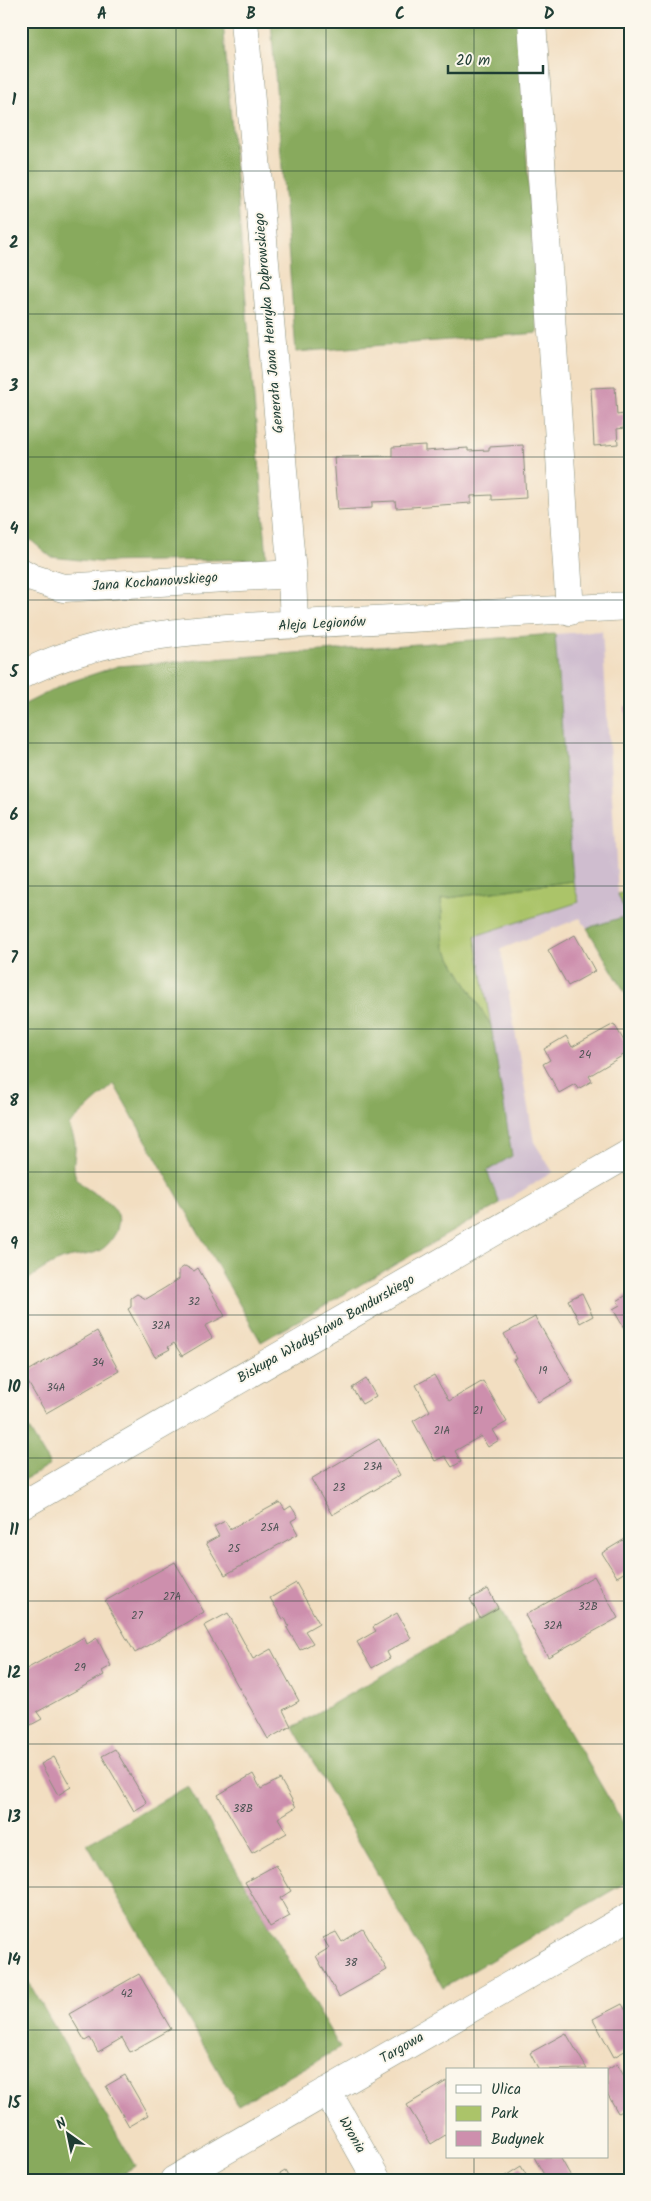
<svg xmlns="http://www.w3.org/2000/svg" width="651" height="2201" font-family="Kalam,sans-serif">
	<style>
		.industrial { fill: #cfbdcf }
		.green { fill: #abc469; stroke: #65804e }
		.forest { fill: #88aa5d; stroke: #547448 }
		.building { fill: #cd8fad }
		.lines { fill: none; stroke-linecap: round; stroke-linejoin: round }
		.minor-casing { stroke: #888e7a; stroke-width: 29 }
		.minor { stroke: #fff; stroke-width: 28 }
		.grid { fill: none; stroke: #1f3d34; stroke-width: 1; stroke-opacity: 0.55 }
		.labels { text-anchor: middle; dominant-baseline: central; stroke-width: 4; stroke-linejoin: round; paint-order: stroke }
		.number-label { font-size: 11px; fill: #4a5252 }
		.street-label { font-size: 14px; fill: #1f3d34; stroke: #fbf7ec }
		.neatline { fill: none; stroke: #1f3d34; stroke-width: 2 }
		.grid-label { font-size: 16px; text-anchor: middle; font-weight: bold; fill: #1f3d34 }
	</style>
	<rect width="100%" height="100%" fill="#fbf7ec"/>
	<filter id="ink" filterUnits="userSpaceOnUse"><feTurbulence type="fractalNoise" baseFrequency=".02" numOctaves="2"/><feDisplacementMap in="SourceGraphic" scale="10" xChannelSelector="R" yChannelSelector="G"/><feConvolveMatrix kernelMatrix="1 2 1 2 8 2 1 2 1" color-interpolation-filters="sRGB"/></filter>
	<filter id="wash" filterUnits="userSpaceOnUse"><feTurbulence type="fractalNoise" baseFrequency=".0096" numOctaves="4" result="noise"/><feDisplacementMap in="SourceGraphic" scale="20" xChannelSelector="R" yChannelSelector="G"/><feGaussianBlur stdDeviation="1.12" result="paint"/><feColorMatrix in="noise" values="0 0 0 0 0 0 0 0 0 0 0 0 0 0 0 0 0 1.4 0 .05"/><feComposite in="paint" operator="in"/></filter>
	<g filter="url(#wash)">
		<rect width="100%" height="100%" fill="#f2dec1"/>
		<!-- industrial -->
		<path class="industrial" d="M602,631L618,894L627,917L587,928L580,918L501,949L534,1142L553,1172L500,1204L487,1171L512,1156L475,936L579,902L573,881L555,634Z"/>
		<!-- green -->
		<path class="green" d="M573,881L579,902L475,936L491,1026L444,946L441,899Z
			M630,891V915L627,917L618,894Z"/>
		<!-- forest -->
		<path class="forest" d="M21,21H223L267,559L99,562L51,557L21,532Z
			M271,21H518L538,333L296,352Z
			M555,634L573,881L441,899L444,946L491,1026L512,1156L487,1171L500,1204L261,1342L114,1084L69,1125C71,1131 74,1137 75,1143C76,1155 71,1166 76,1177C84,1193 109,1195 118,1215C120,1221 117,1229 115,1234C100,1261 83,1251 59,1261C46,1266 32,1276 21,1286V706L67,683L118,666Z
			M630,915V1001L587,928Z
			M21,1416L50,1465L21,1482Z
			M498,1608L630,1835V1880L443,1988L293,1727Z
			M188,1786L340,2048L238,2105L87,1844Z
			M21,1969L135,2166L112,2180H21Z"/>
		<g id="blocks">
			<!-- building -->
			<path class="building" d="M615,387L617,415L624,414V428L617,429L618,444L594,446L591,388Z
				M425,445V451L468,448V451L489,450V447L523,445L526,498L492,500V495L471,496V503L396,508L395,501L372,502V508L338,510L334,457L392,456V447Z
				M625,707H630V739H627Z
				M575,935L595,971L568,986L548,950Z
				M614,1024L630,1051L589,1076L592,1081L578,1089L575,1084L559,1093L543,1064L550,1060L544,1049L566,1036L572,1047Z
				M185,1266L194,1271L198,1268L225,1316L205,1326L212,1338L182,1356L174,1343L168,1347L170,1349L155,1357L128,1309L131,1307V1298L137,1294L146,1299L163,1289L179,1279V1270Z
				M582,1293L593,1316L580,1323L568,1300Z
				M630,1293V1334L628,1335L613,1309L620,1305L617,1301Z
				M535,1317L573,1382L538,1402L513,1360L517,1359L504,1334Z
				M97,1331L119,1371L46,1413L23,1374Z
				M434,1375L449,1401L483,1381L507,1422L493,1430L499,1440L488,1447L481,1436L455,1451L461,1462L452,1467L445,1456L435,1461L413,1421L430,1411L416,1385Z
				M366,1379L376,1396L362,1404L352,1388Z
				M379,1439L400,1475L332,1515L311,1479Z
				M280,1502L285,1510L291,1506L298,1517L291,1521L298,1534L225,1575L206,1543L219,1536L214,1527L225,1521L230,1529Z
				M630,1536V1569L617,1577L602,1553Z
				M175,1562L204,1612L135,1653L105,1601Z
				M594,1576L618,1618L548,1657L525,1615Z
				M296,1583L319,1623L305,1631L313,1643L300,1650L287,1628L289,1627L285,1618L283,1619L270,1598Z
				M488,1589L498,1608L480,1618L470,1599Z
				M228,1613L253,1659L271,1649L299,1701L283,1710L291,1726L268,1739L204,1626Z
				M397,1613L411,1638L387,1652L390,1658L372,1668L357,1642L376,1631L373,1627Z
				M84,1637L87,1644L97,1638L111,1666L102,1671L104,1675L37,1712L42,1719L25,1728L21,1721V1672Z
				M115,1749L147,1803L134,1811L102,1756Z
				M54,1757L71,1787L58,1795L41,1764Z
				M253,1774L261,1789L280,1779L296,1807L278,1818L287,1833L252,1853L218,1795Z
				M276,1865L291,1891L280,1898L290,1916L270,1927L245,1882Z
				M363,1929L387,1970L339,1997L316,1956L329,1948L323,1938L336,1932L342,1942Z
				M139,1974L171,2029L130,2052L122,2038L98,2052L90,2038L85,2041L69,2014Z
				M622,2004L630,2018V2048L614,2057L593,2019Z
				M566,2033L587,2069L539,2070L530,2053Z
				M617,2064L630,2086V2106L618,2113L607,2093V2070Z
				M125,2075L148,2115L129,2126L106,2086Z
				M447,2081V2134L431,2144L407,2105Z
				M534,2157H560L573,2180H547Z
				M521,2166L529,2180H499Z
				M285,2171L290,2180H270Z"/>
		</g>
	</g>
	<g filter="url(#ink)">
		<use href="#blocks" fill-opacity="0" stroke="#888e7a" stroke-width="1"/>
		<g class="lines">
			<defs>
				<path id="minor" d="M244,21L292,574L294,625
					M532,21L570,611
					M21,572L32,578L63,588L292,574
					M21,675C86,642 156,634 227,628L630,606
					M21,1506L630,1153
					M327,2091L377,2180
					M174,2180L630,1916"/>
			</defs>
			<!-- minor casing -->
			<use href="#minor" class="minor-casing"/>
			<!-- minor -->
			<use href="#minor" class="minor"/>
		</g>
	</g>
	<!-- grid -->
	<path class="grid" d="M176,21V2180M326,21V2180M474,21V2070M21,171H630M21,314H630M21,457H630M21,600H630M21,743H630M21,886H630M21,1029H630M21,1172H630M21,1315H630M21,1458H630M21,1601H630M21,1744H630M21,1887H630M21,2030H630M474,2157V2180"/>
	<g class="labels">
		<!-- number labels -->
		<g class="number-label">
			<text x="585" y="1055">24</text>
			<text x="194" y="1302">32</text>
			<text x="161" y="1326">32A</text>
			<text x="98" y="1363">34</text>
			<text x="543" y="1371">19</text>
			<text x="56" y="1388">34A</text>
			<text x="478" y="1411">21</text>
			<text x="442" y="1431">21A</text>
			<text x="373" y="1467">23A</text>
			<text x="339" y="1488">23</text>
			<text x="270" y="1528">25A</text>
			<text x="234" y="1549">25</text>
			<text x="172" y="1597">27A</text>
			<text x="588" y="1607">32B</text>
			<text x="137" y="1616">27</text>
			<text x="553" y="1626">32A</text>
			<text x="80" y="1668">29</text>
			<text x="243" y="1809">38B</text>
			<text x="351" y="1963">38</text>
			<text x="127" y="1994">42</text>
		</g>
		<!-- street labels -->
		<g class="street-label">
			<text transform="translate(269 323) rotate(-95)">Generała Jana Henryka Dąbrowskiego</text>
			<text transform="translate(155 582) rotate(-4)">Jana Kochanowskiego</text>
			<text transform="translate(322 624) rotate(-3)">Aleja Legionów</text>
			<text transform="translate(326 1329) rotate(-30)">Biskupa Władysława Bandurskiego</text>
			<text transform="translate(402 2048) rotate(-30)">Targowa</text>
			<text transform="translate(352 2135) rotate(60)">Wronia</text>
		</g>
	</g>
	<!-- margin -->
	<rect width="651" height="2201" fill="none" stroke="#fbf7ec" stroke-width="55"/>
	<!-- legend -->
	<rect x="446" y="2068" width="162" height="90" fill="#fbf7ec" stroke="#a3ada2"/>
	<rect x="456" y="2085" width="25" height="8" fill="#ffffff" stroke="#a3ada2"/>
	<text x="491" y="2094" font-size="15" fill="#1f3d34">Ulica</text>
	<rect x="456" y="2106" width="25" height="15" fill="#abc469" stroke="#a3ada2"/>
	<text x="491" y="2118" font-size="15" fill="#1f3d34">Park</text>
	<rect x="456" y="2131" width="25" height="15" fill="#cd8fad" stroke="#a3ada2"/>
	<text x="491" y="2144" font-size="15" fill="#1f3d34">Budynek</text>
	<!-- north arrow -->
	<g transform="translate(68 2134) rotate(327)" stroke="#fbf7ec" stroke-width="4" paint-order="stroke">
	<path d="M0-4L9 19L0 12L-9 19Z" fill="#1f3d34"/>
	<text y="-8" font-size="14" font-weight="bold" text-anchor="middle" fill="#1f3d34">N</text>
	</g>
	<!-- scale -->
	<path d="M448 65v8h95v-8" fill="none" stroke="#1f3d34" stroke-width="2.5"/>
	<text x="456" y="65" font-size="15" fill="#1f3d34" stroke="#fbf7ec" stroke-width="4" paint-order="stroke">20 m</text>
	<rect x="28" y="28" width="596" height="2146" class="neatline"/>
	<g class="grid-label">
		<text x="102" y="19">A</text>
		<text x="251" y="19">B</text>
		<text x="400" y="19">C</text>
		<text x="549" y="19">D</text>
		<text x="14" y="105">1</text>
		<text x="14" y="248">2</text>
		<text x="14" y="391">3</text>
		<text x="14" y="534">4</text>
		<text x="14" y="677">5</text>
		<text x="14" y="820">6</text>
		<text x="14" y="963">7</text>
		<text x="14" y="1106">8</text>
		<text x="14" y="1249">9</text>
		<text x="14" y="1392">10</text>
		<text x="14" y="1535">11</text>
		<text x="14" y="1678">12</text>
		<text x="14" y="1822">13</text>
		<text x="14" y="1965">14</text>
		<text x="14" y="2108">15</text>
	</g>
</svg>
